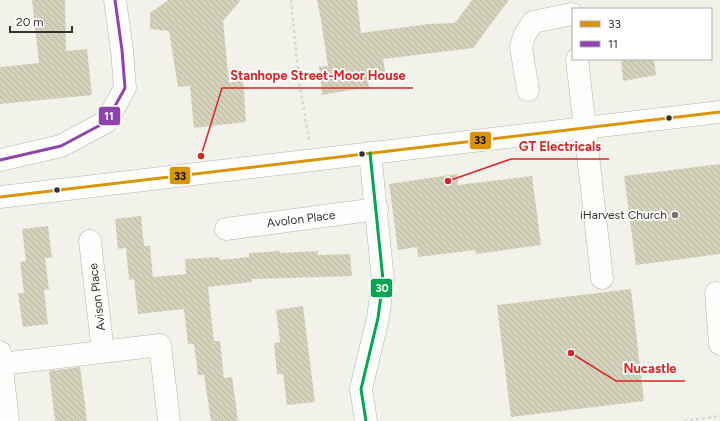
<svg xmlns="http://www.w3.org/2000/svg" width="720" height="421" font-family="Figtree,sans-serif">
	<style>
		.building { fill: url(#building-back-hatch) }
		.lines { fill: none; stroke-linecap: round; stroke-linejoin: round }
		.minor-casing { stroke: #b4b3ae; stroke-width: 23 }
		.path { stroke: #d7d7d4; stroke-width: 2.5; stroke-dasharray: 3 3; stroke-linecap: butt }
		.minor { stroke: #fdfdfc; stroke-width: 22 }
		.bus-1-casing { stroke: #fff; stroke-width: 6 }
		.bus-2-casing { stroke: #fff; stroke-width: 6 }
		.bus-3-casing { stroke: #fff; stroke-width: 6 }
		.bus-1 { stroke: #da9507; stroke-width: 3 }
		.bus-2 { stroke: #8e44ad; stroke-width: 3 }
		.bus-3 { stroke: #00a651; stroke-width: 3 }
		.bus-dot { fill: #33332d; stroke: #fff; stroke-width: 1.5 }
		.poi-dot { fill: #76766f; stroke: #fff; stroke-width: 1.5 }
		.labels { text-anchor: middle; dominant-baseline: central; stroke-width: 3.5; stroke-linejoin: round; paint-order: stroke }
		.poi-label { font-size: 12px; fill: #33332d; stroke: #fff; text-anchor: end }
		.street-label { font-size: 12px; fill: #33332d; stroke: #fff }
		.leader { fill: none; stroke: #d62828; stroke-width: 1.5 }
		.callout-dot { fill: #d62828; stroke: #fff; stroke-width: 1.5 }
		.callout-label { font-size: 13px; text-anchor: middle; font-weight: bold; fill: #d62828; stroke: #fff; stroke-width: 3.5; stroke-linejoin: round; paint-order: stroke }
		.line-badge { stroke: #fff; stroke-width: 1.5 }
		.badge-label { font-size: 11px; text-anchor: middle; font-weight: bold; fill: #fff }
		.pale-badge-label { font-size: 11px; text-anchor: middle; font-weight: bold; fill: #111 }
	</style>
	<defs>
		<pattern id="building-back-hatch" width="6" height="6" patternUnits="userSpaceOnUse"><rect width="6" height="6" fill="#d5d2bc"/><path d="M-1 5l2 2M0 0l6 6M5-1l2 2" fill="none" stroke="#b7b5a2"/></pattern>
	</defs>
	<rect width="100%" height="100%" fill="#f2f1ea"/>
	<!-- building -->
	<path class="building" d="M32,0H65L66,51L87,49L92,95L0,104V67L39,63Z
		M168,0H241L223,21L229,83L243,79L246,122L194,128L190,86L178,87L169,31L150,29V13Z
		M317,0H357L361,33L429,24L455,23L472,0H509L473,48L383,59L386,76L368,78L369,89H356L322,95L319,67L328,66L321,20Z
		M621,59H654L656,75L623,81Z
		M720,164V254L636,265L624,176Z
		M457,174L458,185L532,176L541,245L476,254L475,250L418,257L417,247L398,250L389,184Z
		M141,216L144,246H150L153,277L186,274L185,259L219,257L220,260L249,257V253L280,251V253L318,251V255L350,254L352,276L251,279L252,282L208,287L214,341H220L224,378L232,377L238,421H211L204,375H198L194,344H188L184,309L138,314L134,279L129,280L126,248L118,249L115,219Z
		M48,226L52,258H45L49,289L44,290L48,324L23,327L18,293H24L20,262L26,261L22,229Z
		M631,289L644,401L511,417L497,305Z
		M303,306L315,402L287,405L283,374H277L274,343L280,342L276,310Z
		M80,367L87,421H55L49,371Z"/>
	<g class="lines">
		<defs>
			<path id="minor" d="M577,59L602,278
				M528,90L521,47L524,36L533,22L572,14
				M0,160L61,146L106,122L125,88L122,50L115,0
				M0,197L720,112
				M226,229L377,209
				M90,241L103,352
				M716,293L720,344
				M0,352L8,421
				M1,364L160,345L169,421
				M366,421L361,389L378,318L383,280L370,153"/>
		</defs>
		<!-- minor casing -->
		<use href="#minor" class="minor-casing"/>
		<!-- path -->
		<path class="path" d="M291,0L299,80L309,140
			M684,421L720,416"/>
		<!-- minor -->
		<use href="#minor" class="minor"/>
		<defs>
			<path id="bus-1" d="M0,197L720,112"/>
			<path id="bus-2" d="M0,160L61,146L106,122L125,88L122,50L115,0"/>
			<path id="bus-3" d="M366,421L361,389L378,318L383,280L370,153"/>
		</defs>
		<!-- bus-1 casing -->
		<use href="#bus-1" class="bus-1-casing"/>
		<!-- bus-2 casing -->
		<use href="#bus-2" class="bus-2-casing"/>
		<!-- bus-3 casing -->
		<use href="#bus-3" class="bus-3-casing"/>
		<!-- bus-1 -->
		<use href="#bus-1" class="bus-1"/>
		<!-- bus-2 -->
		<use href="#bus-2" class="bus-2"/>
		<!-- bus-3 -->
		<use href="#bus-3" class="bus-3"/>
	</g>
	<!-- markers -->
	<g class="bus-dot">
		<circle cx="669" cy="118" r="3.5"/>
		<circle cx="362" cy="154" r="3.5"/>
		<circle cx="57" cy="190" r="3.5"/>
	</g>
	<circle class="poi-dot" cx="675" cy="215" r="4"/>
	<g class="labels">
		<!-- poi labels -->
		<g class="poi-label">
			<text x="667" y="215">iHarvest Church</text>
		</g>
		<!-- street labels -->
		<g class="street-label">
			<text transform="translate(301 219) rotate(-7)">Avolon Place</text>
			<text transform="translate(97 297) rotate(-97)">Avison Place</text>
		</g>
	</g>
	<!-- callouts -->
	<path class="leader" d="M201 156L222 88H413M448 181L511 159H609M571 353L616 381H685"/>
	<g class="callout-dot">
		<circle cx="201" cy="156" r="4"/>
		<circle cx="448" cy="181" r="4"/>
		<circle cx="571" cy="353" r="4"/>
	</g>
	<g class="callout-label">
		<text x="318" y="80">Stanhope Street-Moor House</text>
		<text x="560" y="151">GT Electricals</text>
		<text x="650" y="373">Nucastle</text>
	</g>
	<g class="line-badge">
		<rect x="98" y="106" width="23" height="20" rx="4" fill="#8e44ad"/>
		<rect x="469" y="131" width="23" height="19" rx="4" fill="#da9507"/>
		<rect x="169" y="166" width="22" height="19" rx="4" fill="#da9507"/>
		<rect x="370" y="278" width="23" height="20" rx="4" fill="#00a651"/>
	</g>
	<g class="badge-label">
		<text x="109" y="120">11</text>
		<text x="382" y="292">30</text>
	</g>
	<g class="pale-badge-label">
		<text x="480" y="144">33</text>
		<text x="180" y="180">33</text>
	</g>
	<!-- legend -->
	<rect x="572" y="8" width="140" height="52" fill="#ffffff" stroke="#adadab"/>
	<rect x="580" y="21" width="20" height="6" fill="#da9507" stroke="#adadab"/>
	<text x="608" y="28" font-size="12" fill="#33332d">33</text>
	<rect x="580" y="41" width="20" height="6" fill="#8e44ad" stroke="#adadab"/>
	<text x="608" y="48" font-size="12" fill="#33332d">11</text>
	<!-- scale -->
	<path d="M10 26v6h62v-6" fill="none" stroke="#33332d" stroke-width="2"/>
	<text x="16" y="26" font-size="12" fill="#33332d" stroke="#ffffff" stroke-width="3" paint-order="stroke">20 m</text>
</svg>
